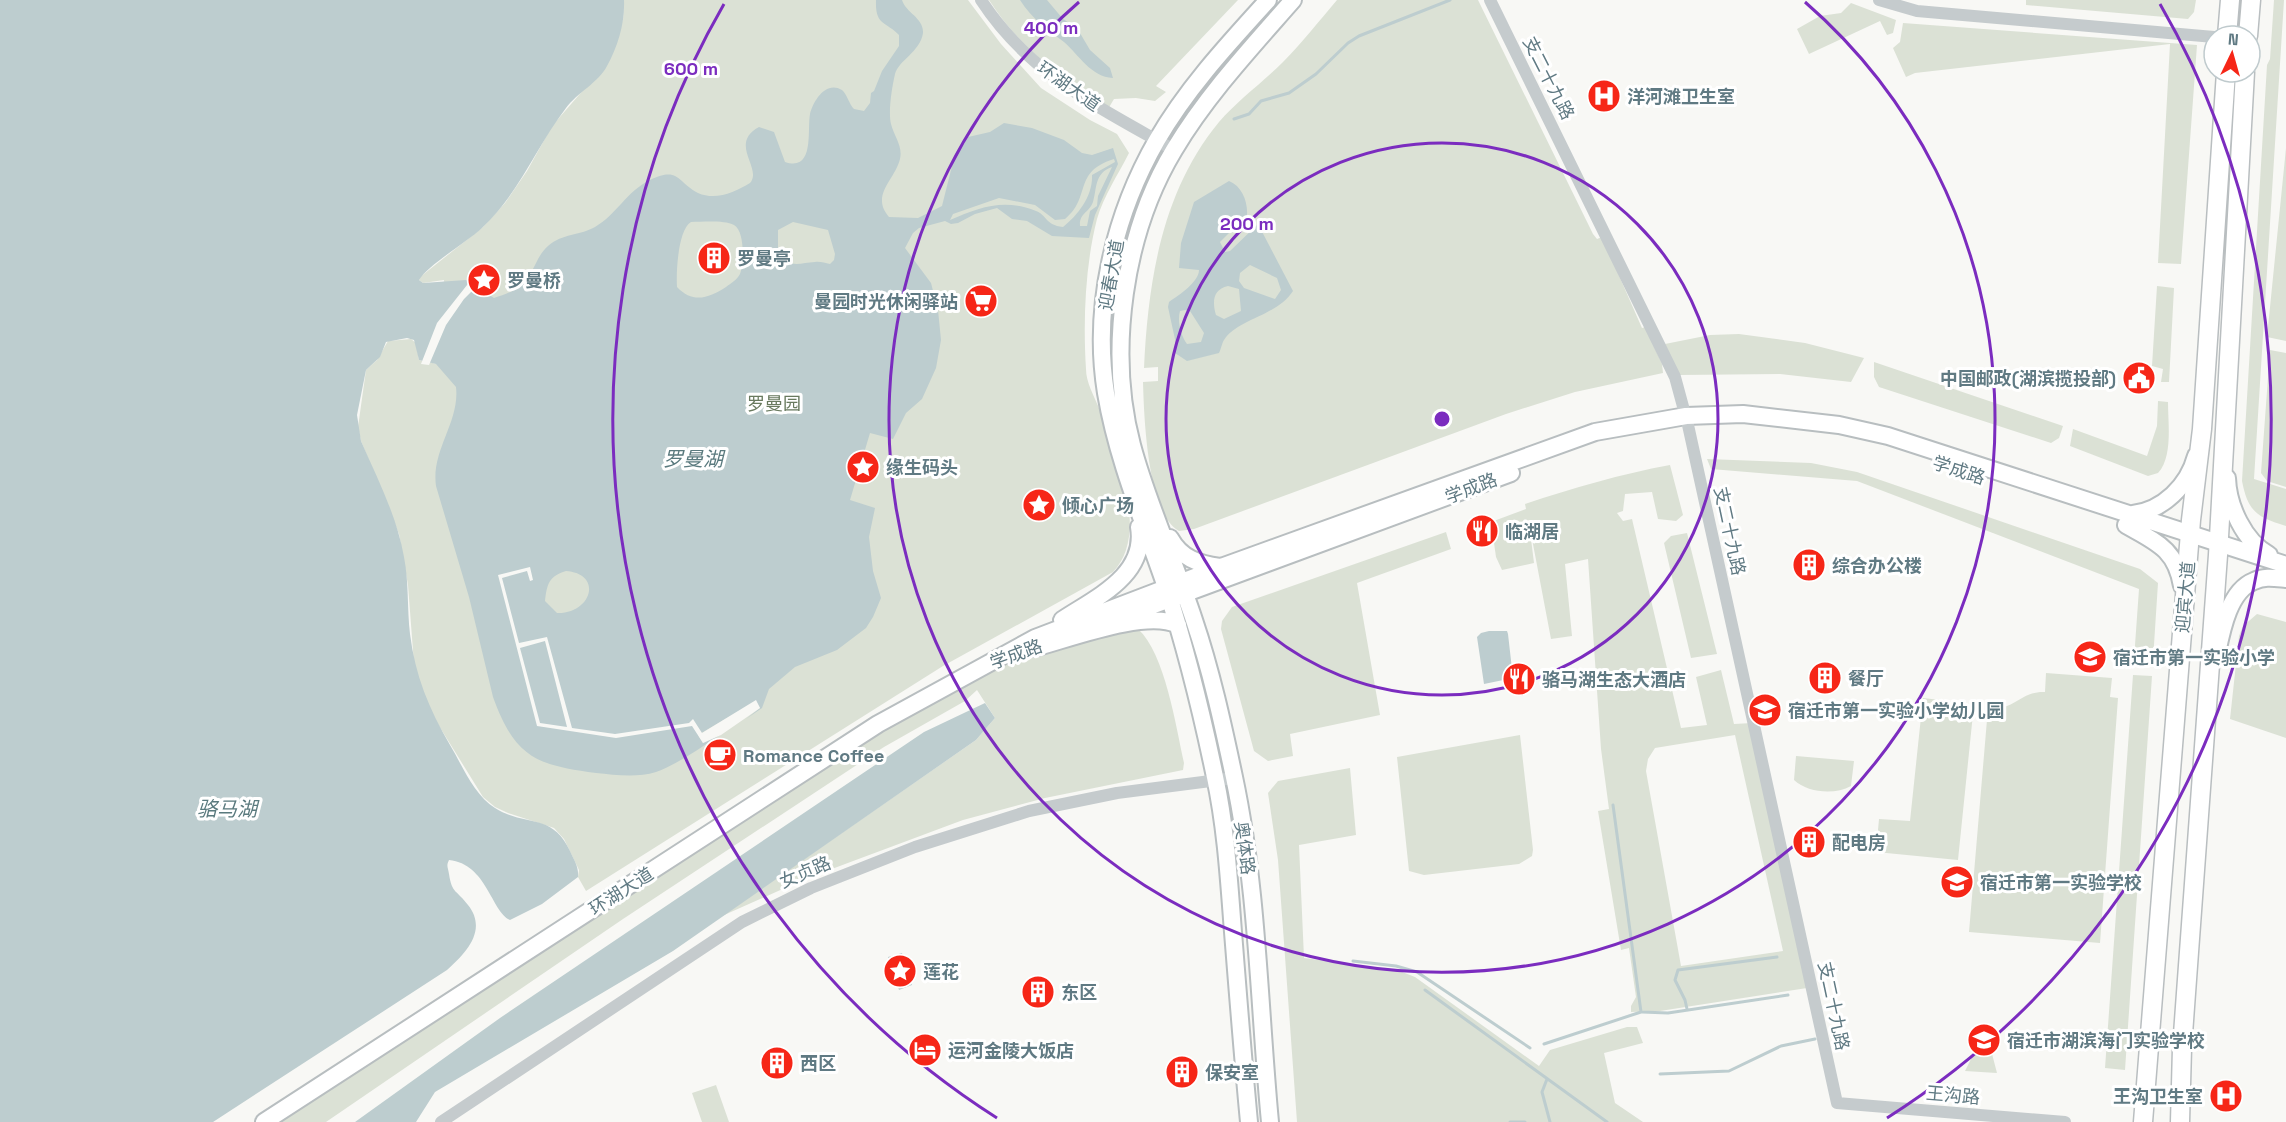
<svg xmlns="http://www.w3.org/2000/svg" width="2286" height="1122" font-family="'Space Grotesk','Noto Sans SC',sans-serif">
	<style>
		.green { fill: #dbe1d5; fill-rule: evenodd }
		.water { fill: #bdcdcf; fill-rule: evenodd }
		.pier { fill: #f8f8f5; fill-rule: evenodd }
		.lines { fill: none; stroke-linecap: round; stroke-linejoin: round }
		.stream { stroke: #bdcdcf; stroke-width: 3 }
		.major-casing { stroke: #b8bec0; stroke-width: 20 }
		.highway-casing { stroke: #b9bec0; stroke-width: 21 }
		.minor { stroke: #c5cbcd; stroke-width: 12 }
		.major { stroke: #fff; stroke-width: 16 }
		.highway { stroke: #fff; stroke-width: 18 }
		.ring { fill: none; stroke: #7b2cbf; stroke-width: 3 }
		.labels { text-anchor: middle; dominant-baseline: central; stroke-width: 6; stroke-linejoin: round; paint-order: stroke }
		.street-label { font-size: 18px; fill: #607a83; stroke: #fff }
		.poi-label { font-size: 18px; font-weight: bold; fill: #607a83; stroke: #fff; text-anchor: start }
		.park-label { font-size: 18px; fill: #697a5f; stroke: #fff }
		.water-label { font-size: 20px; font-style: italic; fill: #5a7a7e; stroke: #fff }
		.centre { fill: #7b2cbf; stroke: #fff; stroke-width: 3 }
		.ring-label { font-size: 18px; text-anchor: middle; font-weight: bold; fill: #7b2cbf; stroke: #fff; stroke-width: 6; stroke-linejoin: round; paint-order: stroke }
	</style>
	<rect width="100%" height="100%" fill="#f8f8f5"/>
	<!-- green -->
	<path class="green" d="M624,0H968L1001,44L1041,88L1090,120L1117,134L1129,153C1119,173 1103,197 1097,219C1085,266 1083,321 1086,369C1086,382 1094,396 1099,408C1115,453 1151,532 1113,572L943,666L586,891L578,877L579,870L564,839L554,828L508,813L495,807L483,797L436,721L424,696L414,664L408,585L399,534L361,441L358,427L366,370L377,360L388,341L411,339L416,343L419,360L437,364L444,280L423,283L419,280L420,277L483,227L505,203L527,171L552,126L585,88L623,20Z
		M989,0H1238L1156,86L1166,92L1155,101L1136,98L1114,99L1108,109C1060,75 1022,51 989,0Z
		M1337,0H1478L1593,234L1597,239L1602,237L1642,328L1645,327L1662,364L1663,373L1575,392L1506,414L1194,529L1179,531C1147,514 1144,415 1143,382L1158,381V367L1144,368C1148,281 1162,191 1219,122C1238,100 1262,83 1283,62C1302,43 1319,21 1337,0Z
		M2026,0H2196L2194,12L2188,19L2026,5Z
		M2274,0H2284L2254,479L2286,489V526C2257,517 2248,512 2242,481L2267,65L2270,59Z
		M1851,3L1896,20L1893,33L1887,35L1880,21L1809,54L1797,29L1820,16L1841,13Z
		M1903,23L2197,45L2181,264L2158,263L2170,44L1915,73L1906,77L1893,48L1900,42Z
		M2286,148V341L2267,337Z
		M2157,286L2174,288L2169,382H2161L2163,369L2152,366Z
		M1739,334L1805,343L1864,358L1851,382L1780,374L1679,375L1665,344L1710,335Z
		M2270,350L2286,353V487L2267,481L2261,473Z
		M1874,362L2063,426L2059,438L2051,443L1879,387L1874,377Z
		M2158,401L2168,402C2168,423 2173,457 2158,473L2148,476L2070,446L2073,429L2147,456L2157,426Z
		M1707,459L1811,463L1857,472L2140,569L2158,583L2153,660L2134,659L2139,589L1857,481L1711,469Z
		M1670,465L1683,515L1676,521L1658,519L1652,492L1625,494L1623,511L1617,513L1623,521L1632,519L1681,728L1707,725L1696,677L1721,670L1734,724L1752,723L1807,988L1660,1011L1631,1012V1006L1636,997L1629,948L1621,950L1598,811L1609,809L1601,749L1588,559L1565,564L1572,636L1551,639L1529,523L1534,563L1502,570L1496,557L1491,522L1526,509L1525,504C1573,488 1621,474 1670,465ZM1735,735L1783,951L1681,966L1646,771L1648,759L1655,748Z
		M1446,532L1451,549L1357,583L1380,715L1290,734L1293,756L1268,761L1254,751L1221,629L1222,621L1232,607Z
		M1687,533L1717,654L1691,658L1664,543L1671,536Z
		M2257,614L2286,622V738L2230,719L2239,636L2243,626Z
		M1138,629C1165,653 1176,727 1184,763L1183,770L1045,798L963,820L805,879L722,916L976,740L995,718L977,690L965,701L884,747L623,919L326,1122H275L883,727L986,668L1123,630Z
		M2046,673L2112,678L2110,697L2118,698L2100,943L1969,932L1988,708C2016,711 2019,691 2045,692Z
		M2133,675L2152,676L2125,1070L2105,1068Z
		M1923,698L1974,704L1958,860L1876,852L1879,819L1910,821Z
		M1520,735L1533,850L1532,856L1519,864L1424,875L1409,871L1397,757Z
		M1796,756L1854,761L1851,786C1835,795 1808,793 1794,780Z
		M1350,768L1356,835L1299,845L1304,958L1397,970L1415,977L1539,1066L1550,1050L1627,1027H1637L1643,1043L1604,1053L1615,1103L1643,1122H1297L1278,860L1268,793L1278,781Z
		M1976,1049L1991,1050L1997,1073L1965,1071Z
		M716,1085L729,1122H702L692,1093Z"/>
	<!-- water -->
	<path class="water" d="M0,0H624C625,23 618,46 607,66C599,82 577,93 566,108C536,147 519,194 482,228C467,242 428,265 419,280L423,283L466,280L494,298C503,295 512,292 519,287C533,278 535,257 548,246C563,233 579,236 595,227C616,215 627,191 650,180C679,166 677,182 698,193C716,201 735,192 750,183C763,168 728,144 759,127L774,132L785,162C815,172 807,130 810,114C813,101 826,80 842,90C847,94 849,104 854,109L864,111L870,103L871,93L874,91L882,71L899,46V35C886,21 875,26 876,0H902C906,13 924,18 923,33C920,52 899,60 895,74C892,87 888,112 891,124C894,136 903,146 900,159C895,180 870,195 889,217L918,218L942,206L955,154L962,143L968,137L990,132L1004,123L1032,128L1064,140L1082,153L1092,155L1113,148L1118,164L1095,215L1089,238L1052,236L1027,221L1012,219L997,208L975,214L958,223L951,224L945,221L919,228L913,233L905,248L931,283L938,310L941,340L936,368L922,399L906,413L893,439L870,433L850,500L875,508L869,537L873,571L881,598L873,617L866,628L837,650L795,667L769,689L762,708L746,719L760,708L756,701L698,735L703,743L720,735C700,748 678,764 656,772C637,778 615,775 596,773C537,765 515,758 493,697L469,597L436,486C431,450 460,422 456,387L436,364L419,360L414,340L407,338L386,342L380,357L366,370L357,415L361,441C377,478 397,516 404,557C409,582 407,608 410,634C415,675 429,709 450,745C462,765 474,795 495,808C525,827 552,812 570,851C574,860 579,867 578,877L542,904L510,920C491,911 487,864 449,860C446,866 448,867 449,874C452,894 457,890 468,905C488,930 466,953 447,970L213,1122H0ZM1114,159L1115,162L1092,175C1093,196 1078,215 1063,227C1045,225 1047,215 1036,211C1004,198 980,207 950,220L953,214L999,198L1035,205L1055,220L1065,219C1092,197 1072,172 1114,159ZM1112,167L1098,196L1097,206L1090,211L1087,226H1080C1079,213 1089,213 1093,202C1097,189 1094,173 1112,167ZM691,222C703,222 724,220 734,225C745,231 744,264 740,274C737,280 731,283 726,287C709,298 693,304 677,287C676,272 678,230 691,222ZM793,222L828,230L835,254L834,260L830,264C825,263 819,261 815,262C800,263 791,268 778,256V230ZM566,571C604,574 591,614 557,613L545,601C547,584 549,576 566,571Z
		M1020,0H1047L1063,19L1077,28L1090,50L1110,68L1113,78C1091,77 1079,55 1064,42C1047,29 1032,19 1020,0Z
		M1229,181C1242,186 1248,202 1247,215L1220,242L1225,252L1230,251L1258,224L1293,291C1277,316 1237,319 1224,340C1222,343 1221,349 1219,353L1187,361L1175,353L1176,344L1168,307L1169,302C1179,295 1199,282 1199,270L1179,268L1181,243L1194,202ZM1250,265L1277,278L1281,290L1275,299L1244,288L1239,281L1240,273ZM1228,286L1239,289L1241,311L1224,319L1216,315C1212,302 1213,289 1228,286ZM1185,310L1190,311L1204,333L1201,342L1187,344C1181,336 1177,321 1180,311Z
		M1489,631H1507L1508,634L1513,678L1484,684L1477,637L1481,633Z
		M985,703L995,718L976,740L673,951L435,1092L416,1122H355L500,1018L924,732Z
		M902,953L912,985L899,990L888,957Z"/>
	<!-- pier -->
	<path class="pier" d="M471,280L479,284L464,299L446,325L429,365L421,364L437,323Z
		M530,567L533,580L530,581L527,571L502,578L519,643L547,637L572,728L615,734L689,723L693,719L702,733L756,700L760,708L721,735L703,743L692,726L616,738L537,726L498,575ZM545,641L567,727L540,723L520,648Z"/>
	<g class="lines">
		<!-- stream -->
		<path class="stream" d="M1234,119L1249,114L1261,101L1289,93L1316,74L1348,43L1359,36L1450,0
			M1353,961L1396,966L1417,972L1530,1048
			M1425,990L1607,1122
			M1687,1009L1685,1000L1675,980L1678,970L1777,957
			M1642,1012L1668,1013L1788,995
			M1544,1044L1641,1012L1613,805
			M1660,1074L1729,1071L1781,1046L1815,1039
			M1547,1079L1542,1092L1550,1122
			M1510,1122H1525"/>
		<defs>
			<path id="major" d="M2227,478C2228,506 2244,541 2269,555
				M2133,514C2163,510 2188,486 2196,456
				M2126,525C2156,542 2176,549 2182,586
				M1170,538C1181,558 1198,564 1220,567
				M1062,620C1097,597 1147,575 1139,527
				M1105,623L1511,473
				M1034,648C1069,639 1146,609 1178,625
				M2216,658C2221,634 2228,591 2254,581C2264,576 2275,578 2286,579
				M264,1122L878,724L1035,638L1221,567L1595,432L1686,416L1743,414L1839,425L1888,436L2286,565
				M1249,1122C1243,1059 1238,995 1233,932C1229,880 1226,828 1215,777C1202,714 1186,649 1166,587C1144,523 1117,459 1106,393C1092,307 1114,215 1157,140C1187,88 1228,44 1268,0
				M1270,1122C1259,1007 1258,890 1234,777C1223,725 1211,670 1194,620C1175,562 1148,505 1132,445C1107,351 1124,233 1174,150C1207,95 1251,48 1293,0"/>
			<path id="highway" d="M2227,36L2230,0
				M2248,36L2251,0
				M2143,1122L2191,520L2202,429L2226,72
				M2180,1122L2182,1048L2218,555L2245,72"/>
		</defs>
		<!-- major casing -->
		<use href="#major" class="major-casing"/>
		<!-- highway casing -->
		<use href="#highway" class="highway-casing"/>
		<!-- minor -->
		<path class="minor" d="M981,0C1030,75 1099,107 1174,150
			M1490,0L1675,377L1688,425L1837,1103L2065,1122
			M1879,0L1917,11L2214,37
			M441,1122L742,922L811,888L915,847L1029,811L1117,793L1234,778"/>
		<!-- major -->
		<use href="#major" class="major"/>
		<!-- highway -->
		<use href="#highway" class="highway"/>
	</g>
	<!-- distance rings -->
	<g class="ring">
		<circle cx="1442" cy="419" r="276"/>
		<path d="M1805 2A553 553 0 1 1 1079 2"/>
		<path d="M997 1118A829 829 0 0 1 724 4M2160 4A829 829 0 0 1 1887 1118"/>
	</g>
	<!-- icons -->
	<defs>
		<symbol id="hospital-disc" viewBox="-11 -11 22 22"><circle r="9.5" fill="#f62617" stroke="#fff"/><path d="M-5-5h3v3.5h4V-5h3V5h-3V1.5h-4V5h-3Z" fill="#fff"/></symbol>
		<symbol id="building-disc" viewBox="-11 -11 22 22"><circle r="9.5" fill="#f62617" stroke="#fff"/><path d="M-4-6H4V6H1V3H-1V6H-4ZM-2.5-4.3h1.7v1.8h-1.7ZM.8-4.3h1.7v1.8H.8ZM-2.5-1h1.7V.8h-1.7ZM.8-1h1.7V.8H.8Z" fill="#fff"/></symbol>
		<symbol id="sight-disc" viewBox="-11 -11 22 22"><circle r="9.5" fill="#f62617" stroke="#fff"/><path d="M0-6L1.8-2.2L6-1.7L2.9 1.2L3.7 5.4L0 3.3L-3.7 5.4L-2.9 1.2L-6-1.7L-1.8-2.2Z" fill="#fff"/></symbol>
		<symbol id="supermarket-disc" viewBox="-11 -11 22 22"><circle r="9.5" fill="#f62617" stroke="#fff"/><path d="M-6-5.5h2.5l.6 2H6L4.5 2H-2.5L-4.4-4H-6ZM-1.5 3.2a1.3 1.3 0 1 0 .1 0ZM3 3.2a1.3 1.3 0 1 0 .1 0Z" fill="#fff"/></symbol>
		<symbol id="civic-disc" viewBox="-11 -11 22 22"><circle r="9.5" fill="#f62617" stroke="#fff"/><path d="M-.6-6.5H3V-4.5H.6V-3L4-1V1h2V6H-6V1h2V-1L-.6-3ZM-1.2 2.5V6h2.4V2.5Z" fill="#fff"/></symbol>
		<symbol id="restaurant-disc" viewBox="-11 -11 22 22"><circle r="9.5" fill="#f62617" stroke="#fff"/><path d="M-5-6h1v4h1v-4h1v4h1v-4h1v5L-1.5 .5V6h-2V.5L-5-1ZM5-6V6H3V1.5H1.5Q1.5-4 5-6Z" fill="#fff"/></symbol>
		<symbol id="school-disc" viewBox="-11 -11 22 22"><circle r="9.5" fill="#f62617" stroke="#fff"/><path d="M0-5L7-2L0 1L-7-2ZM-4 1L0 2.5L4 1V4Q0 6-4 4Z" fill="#fff"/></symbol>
		<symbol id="cafe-disc" viewBox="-11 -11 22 22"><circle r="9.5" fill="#f62617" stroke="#fff"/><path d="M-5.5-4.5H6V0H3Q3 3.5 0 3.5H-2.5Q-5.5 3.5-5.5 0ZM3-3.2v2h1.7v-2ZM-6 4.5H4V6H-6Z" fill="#fff"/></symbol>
		<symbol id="hotel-disc" viewBox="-11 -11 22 22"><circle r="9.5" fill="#f62617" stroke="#fff"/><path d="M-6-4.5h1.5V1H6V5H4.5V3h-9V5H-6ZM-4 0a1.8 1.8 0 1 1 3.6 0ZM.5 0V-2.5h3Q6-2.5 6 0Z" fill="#fff"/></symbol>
	</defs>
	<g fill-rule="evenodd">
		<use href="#hospital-disc" x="1585" y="77" width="38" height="38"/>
		<use href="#building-disc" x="695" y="239" width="38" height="38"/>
		<use href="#sight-disc" x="465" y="261" width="38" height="38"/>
		<use href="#supermarket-disc" x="962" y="282" width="38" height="38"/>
		<use href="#civic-disc" x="2120" y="359" width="38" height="38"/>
		<use href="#sight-disc" x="844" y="448" width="38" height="38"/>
		<use href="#sight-disc" x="1020" y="486" width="38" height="38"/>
		<use href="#restaurant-disc" x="1463" y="512" width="38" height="38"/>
		<use href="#building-disc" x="1790" y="546" width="38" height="38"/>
		<use href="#school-disc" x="2071" y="638" width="38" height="38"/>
		<use href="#building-disc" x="1806" y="659" width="38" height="38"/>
		<use href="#restaurant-disc" x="1500" y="660" width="38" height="38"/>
		<use href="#school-disc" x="1746" y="691" width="38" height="38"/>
		<use href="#cafe-disc" x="701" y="736" width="38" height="38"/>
		<use href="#building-disc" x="1790" y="823" width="38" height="38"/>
		<use href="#school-disc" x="1938" y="863" width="38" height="38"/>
		<use href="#sight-disc" x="881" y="952" width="38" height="38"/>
		<use href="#building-disc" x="1019" y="973" width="38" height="38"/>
		<use href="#school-disc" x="1965" y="1021" width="38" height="38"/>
		<use href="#hotel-disc" x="906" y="1031" width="38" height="38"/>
		<use href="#building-disc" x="758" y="1044" width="38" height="38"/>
		<use href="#building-disc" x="1163" y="1053" width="38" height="38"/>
		<use href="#hospital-disc" x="2207" y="1077" width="38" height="38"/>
	</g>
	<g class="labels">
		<!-- street labels -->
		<g class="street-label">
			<text transform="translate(1549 78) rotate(63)">支二十九路</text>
			<text transform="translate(1069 86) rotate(35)">环湖大道</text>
			<text transform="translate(1111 275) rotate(-80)">迎春大道</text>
			<text transform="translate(1959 470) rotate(18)">学成路</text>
			<text transform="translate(1471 488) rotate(-21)">学成路</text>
			<text transform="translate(1730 531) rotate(78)">支二十九路</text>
			<text transform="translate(2185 597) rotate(-85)">迎宾大道</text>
			<text transform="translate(1016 654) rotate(-20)">学成路</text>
			<text transform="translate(1245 848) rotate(82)">奥体路</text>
			<text transform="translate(805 872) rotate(-23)">女贞路</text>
			<text transform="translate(621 891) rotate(-33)">环湖大道</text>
			<text transform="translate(1834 1006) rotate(78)">支二十九路</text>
			<text transform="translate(1953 1095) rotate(5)">王沟路</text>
		</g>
		<!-- poi labels -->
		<g class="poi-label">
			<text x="1627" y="96">洋河滩卫生室</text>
			<text x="737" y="258">罗曼亭</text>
			<text x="507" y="280">罗曼桥</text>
			<text x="958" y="301" text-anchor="end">曼园时光休闲驿站</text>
			<text x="2116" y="378" text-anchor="end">中国邮政(湖滨揽投部)</text>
			<text x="886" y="467">缘生码头</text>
			<text x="1062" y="505">倾心广场</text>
			<text x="1505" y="531">临湖居</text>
			<text x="1832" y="565">综合办公楼</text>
			<text x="2113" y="657">宿迁市第一实验小学</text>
			<text x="1848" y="678">餐厅</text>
			<text x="1542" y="679">骆马湖生态大酒店</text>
			<text x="1788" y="710">宿迁市第一实验小学幼儿园</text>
			<text x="743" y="755">Romance Coffee</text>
			<text x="1832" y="842">配电房</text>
			<text x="1980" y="882">宿迁市第一实验学校</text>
			<text x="923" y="971">莲花</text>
			<text x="1061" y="992">东区</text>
			<text x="2007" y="1040">宿迁市湖滨海门实验学校</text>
			<text x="948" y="1050">运河金陵大饭店</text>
			<text x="800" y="1063">西区</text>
			<text x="1205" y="1072">保安室</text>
			<text x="2203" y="1096" text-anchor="end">王沟卫生室</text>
		</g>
		<!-- park labels -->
		<g class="park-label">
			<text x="774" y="403">罗曼园</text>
		</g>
		<!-- water labels -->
		<g class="water-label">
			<text x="693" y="459">罗曼湖</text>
			<text x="227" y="809">骆马湖</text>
		</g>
	</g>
	<circle cx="1442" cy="419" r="9" class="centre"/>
	<g class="ring-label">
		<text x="1051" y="34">400 m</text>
		<text x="691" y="75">600 m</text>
		<text x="1247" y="230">200 m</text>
	</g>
	<!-- north arrow -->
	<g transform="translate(2232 54) rotate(5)"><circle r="28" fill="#ffffff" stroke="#bfcacd" stroke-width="1.5"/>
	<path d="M0-4.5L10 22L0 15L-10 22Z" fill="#f62617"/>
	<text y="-9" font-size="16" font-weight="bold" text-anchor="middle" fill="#607a83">N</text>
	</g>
</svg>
